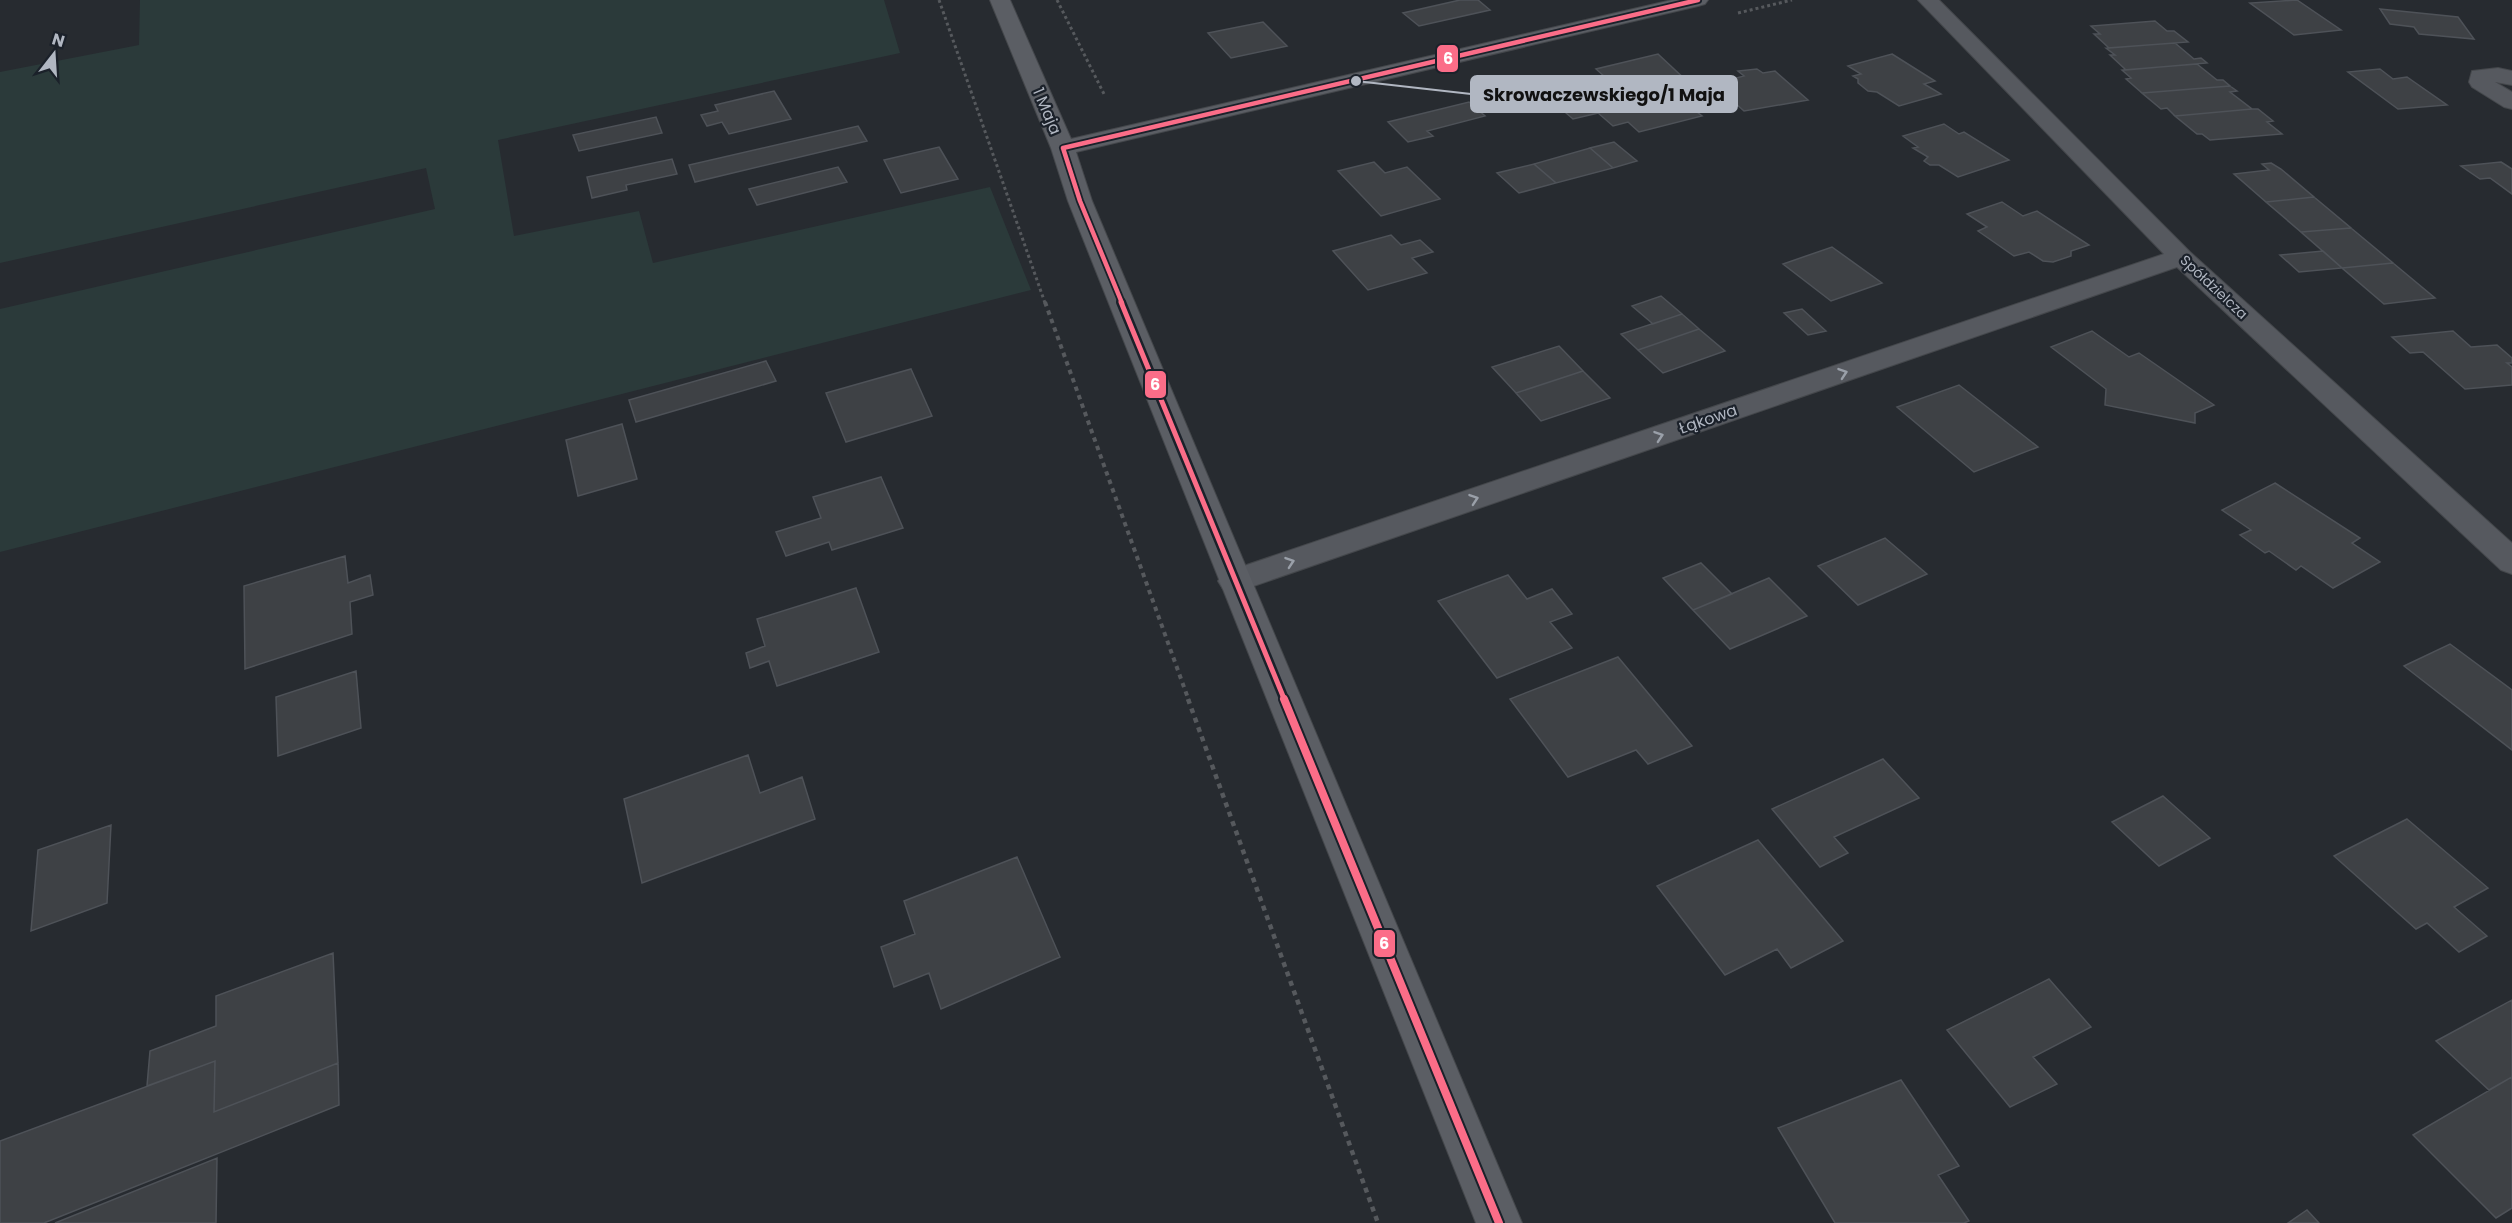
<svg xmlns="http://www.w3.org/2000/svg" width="2512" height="1223" font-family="Poppins,sans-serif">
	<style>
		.green { fill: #2b3a3a }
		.building { fill: #3e4145; stroke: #4e5258; stroke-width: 1.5 }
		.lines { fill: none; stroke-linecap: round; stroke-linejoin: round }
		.lane-casing { stroke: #44474b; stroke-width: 2 }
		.street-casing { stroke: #44474b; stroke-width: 2 }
		.secondary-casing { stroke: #44474b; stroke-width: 2 }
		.path-far2 { stroke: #56595d; stroke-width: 3; stroke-dasharray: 3 3; stroke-linecap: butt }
		.path-far1 { stroke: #56595d; stroke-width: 4; stroke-dasharray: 4.5 4.5; stroke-linecap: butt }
		.path { stroke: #56595d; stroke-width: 4.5; stroke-dasharray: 5 5; stroke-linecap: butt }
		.lane { fill: #56595f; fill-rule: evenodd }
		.street { fill: #56595f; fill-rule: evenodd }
		.secondary { fill: #5b5e64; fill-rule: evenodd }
		.bus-1-far2-casing { stroke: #1b212a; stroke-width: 8 }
		.bus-1-far1-casing { stroke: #1b212a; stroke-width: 10 }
		.bus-1-casing { stroke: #1b212a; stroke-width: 12 }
		.bus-1-far2 { stroke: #fb6d88; stroke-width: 4.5 }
		.bus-1-far1 { stroke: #fb6d88; stroke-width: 5 }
		.bus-1 { stroke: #fb6d88; stroke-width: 8 }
		.oneway { stroke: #9aa0a9 }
		.labels { text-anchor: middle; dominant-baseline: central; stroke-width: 4.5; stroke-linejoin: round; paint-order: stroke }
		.far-street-label { font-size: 14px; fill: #b1b7c2; stroke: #1b212a }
		.street-label { font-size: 16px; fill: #b1b7c2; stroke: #1b212a }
		.leader { fill: none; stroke: #b1b7c2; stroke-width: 2 }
		.callout-dot { fill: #b1b7c2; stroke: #1b212a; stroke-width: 2 }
		.callout { fill: #b1b7c2; stroke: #b1b7c2; stroke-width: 2 }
		.callout-label { font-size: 18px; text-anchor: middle; font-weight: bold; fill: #111 }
		.line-badge { stroke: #1b212a; stroke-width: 2 }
		.badge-label { font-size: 16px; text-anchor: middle; font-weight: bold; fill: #fff }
	</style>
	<rect width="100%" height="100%" fill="#272b30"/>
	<!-- green -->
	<path class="green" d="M140,0H884L900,53L498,140L514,236L639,211L653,263L990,187L1031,290L0,552V309L435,209L426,168L0,263V72L139,45Z"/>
	<!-- building -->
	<path class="building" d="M1460,0H1478L1490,10L1419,26L1403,13Z
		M2297,0L2341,30L2294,35L2250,3Z
		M2380,9L2458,17L2474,39L2419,34L2414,27L2390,24Z
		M2155,21L2167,31H2174L2188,42L2109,48L2094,34H2100L2091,26Z
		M1263,22L1287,46L1231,58L1208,33Z
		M2175,43L2194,59L2201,58L2207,63L2126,70L2110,55H2115L2106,48Z
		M1658,54L1690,84L1668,90L1652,77L1615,86L1596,69Z
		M1892,54L1935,81L1924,84L1941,94L1899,106L1877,92L1868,91L1858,83V79L1853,76L1861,74L1848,66Z
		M2197,64L2217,80H2223L2230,86L2142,93L2126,79L2131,78L2122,70Z
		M1757,69L1763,73L1775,71L1808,100L1744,111L1714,84L1744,76L1738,71Z
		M2380,69L2393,79L2407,77L2447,105L2398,109L2348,72Z
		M1652,77L1674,94L1598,113L1577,95Z
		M2230,86L2237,91L2230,92L2252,109L2175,116L2167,108L2161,109L2142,93Z
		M774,91L791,119L729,134L722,122L707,126L701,115L718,111L715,105Z
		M1674,94L1702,116L1639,132L1628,122L1613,126L1598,113Z
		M1577,95L1598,113L1573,119L1552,101Z
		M1469,102L1485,116L1427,131L1433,136L1408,142L1388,122Z
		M2252,109H2258L2273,121L2267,122L2282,134L2210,140L2202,134H2197L2175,116Z
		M656,117L662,133L579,151L573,135Z
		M1944,124L1959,134L1964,132L2009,160L1958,177L1939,165H1930L1924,161L1928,157L1913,148L1918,147L1903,136Z
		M858,126L867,141L695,182L689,165Z
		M1614,142L1637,161L1613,168L1590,148Z
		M939,147L958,179L901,193L884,160Z
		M1590,148L1613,168L1556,183L1534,164Z
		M672,159L677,174L626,185L627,190L592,198L587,177Z
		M1374,162L1385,173L1407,167L1440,199L1381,216L1338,171Z
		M2501,162L2512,169V194L2490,178L2480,179L2461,166Z
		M2271,163L2281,169L2314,197L2266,202L2234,174L2269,170L2262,164Z
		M1534,164L1556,183L1519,193L1497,173Z
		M838,167L847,182L757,205L749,189Z
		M2314,197L2351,228L2301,232L2266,202Z
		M2002,202L2023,216L2037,211L2089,245L2071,251V256L2053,262L2043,261L2029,252L2014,256L1978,231L1987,227L1967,214Z
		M2351,228L2393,263L2342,268L2301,232Z
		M1391,235L1401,245L1420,240L1433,252L1412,258L1427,273L1368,290L1333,251Z
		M1832,247L1882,283L1831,301L1783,264Z
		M2323,251L2342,268L2299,272L2280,255Z
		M2393,263L2435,298L2384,304L2342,268Z
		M1661,296L1682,314L1653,324L1632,306Z
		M1802,309L1826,331L1808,335L1784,313Z
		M1682,314L1699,329L1638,350L1621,334Z
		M1699,329L1725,351L1663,373L1638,350Z
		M2092,331L2129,357L2139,353L2214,405L2195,413V423L2105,405L2106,389L2051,347Z
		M2453,331L2471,347L2497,345L2512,358V363H2507L2512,367V385L2465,389L2423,352L2410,353L2392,337Z
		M1559,346L1583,371L1516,393L1492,367Z
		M766,361L776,381L636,422L629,400Z
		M911,369L932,416L846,442L826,393Z
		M1583,371L1610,398L1541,421L1516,393Z
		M1959,385L2038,447L1974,472L1897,407Z
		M622,424L637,479L578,496L566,440Z
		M881,477L903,528L832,550L829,542L786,556L776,532L821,518L813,497Z
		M2275,483L2360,538L2352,543L2380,562L2333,588L2301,566L2296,570L2269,551L2265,553L2240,535L2251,530L2222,510Z
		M1885,538L1927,574L1858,605L1818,566Z
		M345,556L348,583L370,575L373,595L350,602L352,634L245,669L244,586Z
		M1701,563L1732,594L1693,610L1663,578Z
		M1508,575L1527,599L1552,589L1572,614L1550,622L1572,648L1497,678L1438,601Z
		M1769,578L1807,616L1730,649L1693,610Z
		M856,588L879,652L777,686L769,661L750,668L746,653L765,646L757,619Z
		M2450,644L2512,690V750L2404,666Z
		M1618,657L1692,746L1648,764L1636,750L1568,777L1510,699Z
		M356,671L361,728L278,756L276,697Z
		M748,755L760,793L802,777L815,819L642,883L624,799Z
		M1883,759L1919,798L1834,837L1848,853L1820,867L1772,809Z
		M2163,796L2210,838L2159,866L2112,822Z
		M2407,819L2488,888L2454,907L2487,936L2459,952L2427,923L2416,929L2334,856Z
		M111,825L107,903L31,931L38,850Z
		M1758,840L1843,941L1791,968L1777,949L1725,975L1657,886Z
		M1017,857L1060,957L941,1009L929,973L894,987L881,947L915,934L904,901Z
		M333,953L338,1063L214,1112L215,1061L147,1086L150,1051L216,1026V996Z
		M2049,979L2091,1027L2033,1057L2057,1084L2010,1107L1947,1030Z
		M2512,1000V1077L2489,1090L2436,1041Z
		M215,1061L214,1112L338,1063L339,1105L44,1223H0V1141Z
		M2512,1077V1208L2496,1218L2413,1135Z
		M1901,1080L1959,1166L1938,1175L1969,1221L1964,1223H1835L1778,1128Z
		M217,1158L216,1223H55Z
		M2307,1210L2319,1223H2288Z"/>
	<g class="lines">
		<defs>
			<path id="lane" d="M2498,68L2512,71V85L2495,82L2512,92V109L2504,107L2472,87L2469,82L2472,71Z"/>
			<path id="street" d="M1918,0H1939L2190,252L2512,543V574L2501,570L2177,267L1245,589L1234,593L1223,589L1218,581L1223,573L2164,254Z"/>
			<path id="secondary" d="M990,0H1010L1071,139L1672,0H1708L1705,4L1698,6L1076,152L1092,201L1522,1223H1476L1068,201L1051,148Z"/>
		</defs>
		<!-- lane casing -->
		<use href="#lane" class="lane-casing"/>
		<!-- street casing -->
		<use href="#street" class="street-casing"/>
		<!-- secondary casing -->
		<use href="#secondary" class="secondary-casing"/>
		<!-- path-far2 -->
		<path class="path-far2" d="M939,0L1045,303
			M1057,0L1105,96
			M1738,13L1792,0"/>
		<!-- path-far1 -->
		<path class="path-far1" d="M1045,302L1189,701"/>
		<!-- path -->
		<path class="path" d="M1188,699L1378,1223"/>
		<!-- lane -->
		<use href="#lane" class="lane"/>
		<!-- street -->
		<use href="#street" class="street"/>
		<!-- secondary -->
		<use href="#secondary" class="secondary"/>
		<defs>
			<path id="bus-1-far2" d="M1122,303L1080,201L1063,148L1698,0"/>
			<path id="bus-1-far1" d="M1121,302L1285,701"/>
			<path id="bus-1" d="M1284,699L1499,1223"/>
		</defs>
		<!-- bus-1-far2 casing -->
		<use href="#bus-1-far2" class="bus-1-far2-casing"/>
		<!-- bus-1-far1 casing -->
		<use href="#bus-1-far1" class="bus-1-far1-casing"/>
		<!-- bus-1 casing -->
		<use href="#bus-1" class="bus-1-casing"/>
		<!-- bus-1-far2 -->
		<use href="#bus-1-far2" class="bus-1-far2"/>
		<!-- bus-1-far1 -->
		<use href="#bus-1-far1" class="bus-1-far1"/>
		<!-- bus-1 -->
		<use href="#bus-1" class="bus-1"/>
	</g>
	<!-- one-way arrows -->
	<defs><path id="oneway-chevron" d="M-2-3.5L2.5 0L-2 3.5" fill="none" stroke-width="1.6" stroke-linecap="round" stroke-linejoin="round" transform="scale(1.5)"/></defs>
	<g class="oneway">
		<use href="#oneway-chevron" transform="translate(1843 373) rotate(-19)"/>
		<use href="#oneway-chevron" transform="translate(1659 436) rotate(-19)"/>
		<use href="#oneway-chevron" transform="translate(1474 499) rotate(-19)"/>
		<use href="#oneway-chevron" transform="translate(1290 562) rotate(-19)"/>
	</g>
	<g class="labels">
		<!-- far-street labels -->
		<g class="far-street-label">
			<text transform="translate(2214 287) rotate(43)">Spółdzielcza</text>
		</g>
		<!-- street labels -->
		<g class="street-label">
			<text transform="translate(1047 111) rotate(67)">1 Maja</text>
			<text transform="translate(1708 419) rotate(-19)">Łąkowa</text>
		</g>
	</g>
	<!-- callouts -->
	<path class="leader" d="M1356 81L1471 94"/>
	<circle class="callout-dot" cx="1356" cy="81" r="6"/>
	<rect class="callout" x="1471" y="76" width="266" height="36" rx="6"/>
	<g class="callout-label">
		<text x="1604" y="101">Skrowaczewskiego/1 Maja</text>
	</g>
	<g class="line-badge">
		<rect x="1436" y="44" width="23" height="29" rx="6" fill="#fb6d88"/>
		<rect x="1144" y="370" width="23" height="29" rx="6" fill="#fb6d88"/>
		<rect x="1373" y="929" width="23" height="29" rx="6" fill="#fb6d88"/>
	</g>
	<g class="badge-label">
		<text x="1448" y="64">6</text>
		<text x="1155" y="390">6</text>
		<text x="1384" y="949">6</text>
	</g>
	<!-- north arrow -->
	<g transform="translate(54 54) rotate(17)" stroke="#1b212a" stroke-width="4.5" paint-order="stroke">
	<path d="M0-4.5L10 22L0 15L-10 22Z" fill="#b1b7c2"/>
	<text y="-9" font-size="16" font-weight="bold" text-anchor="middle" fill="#b1b7c2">N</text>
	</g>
</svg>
